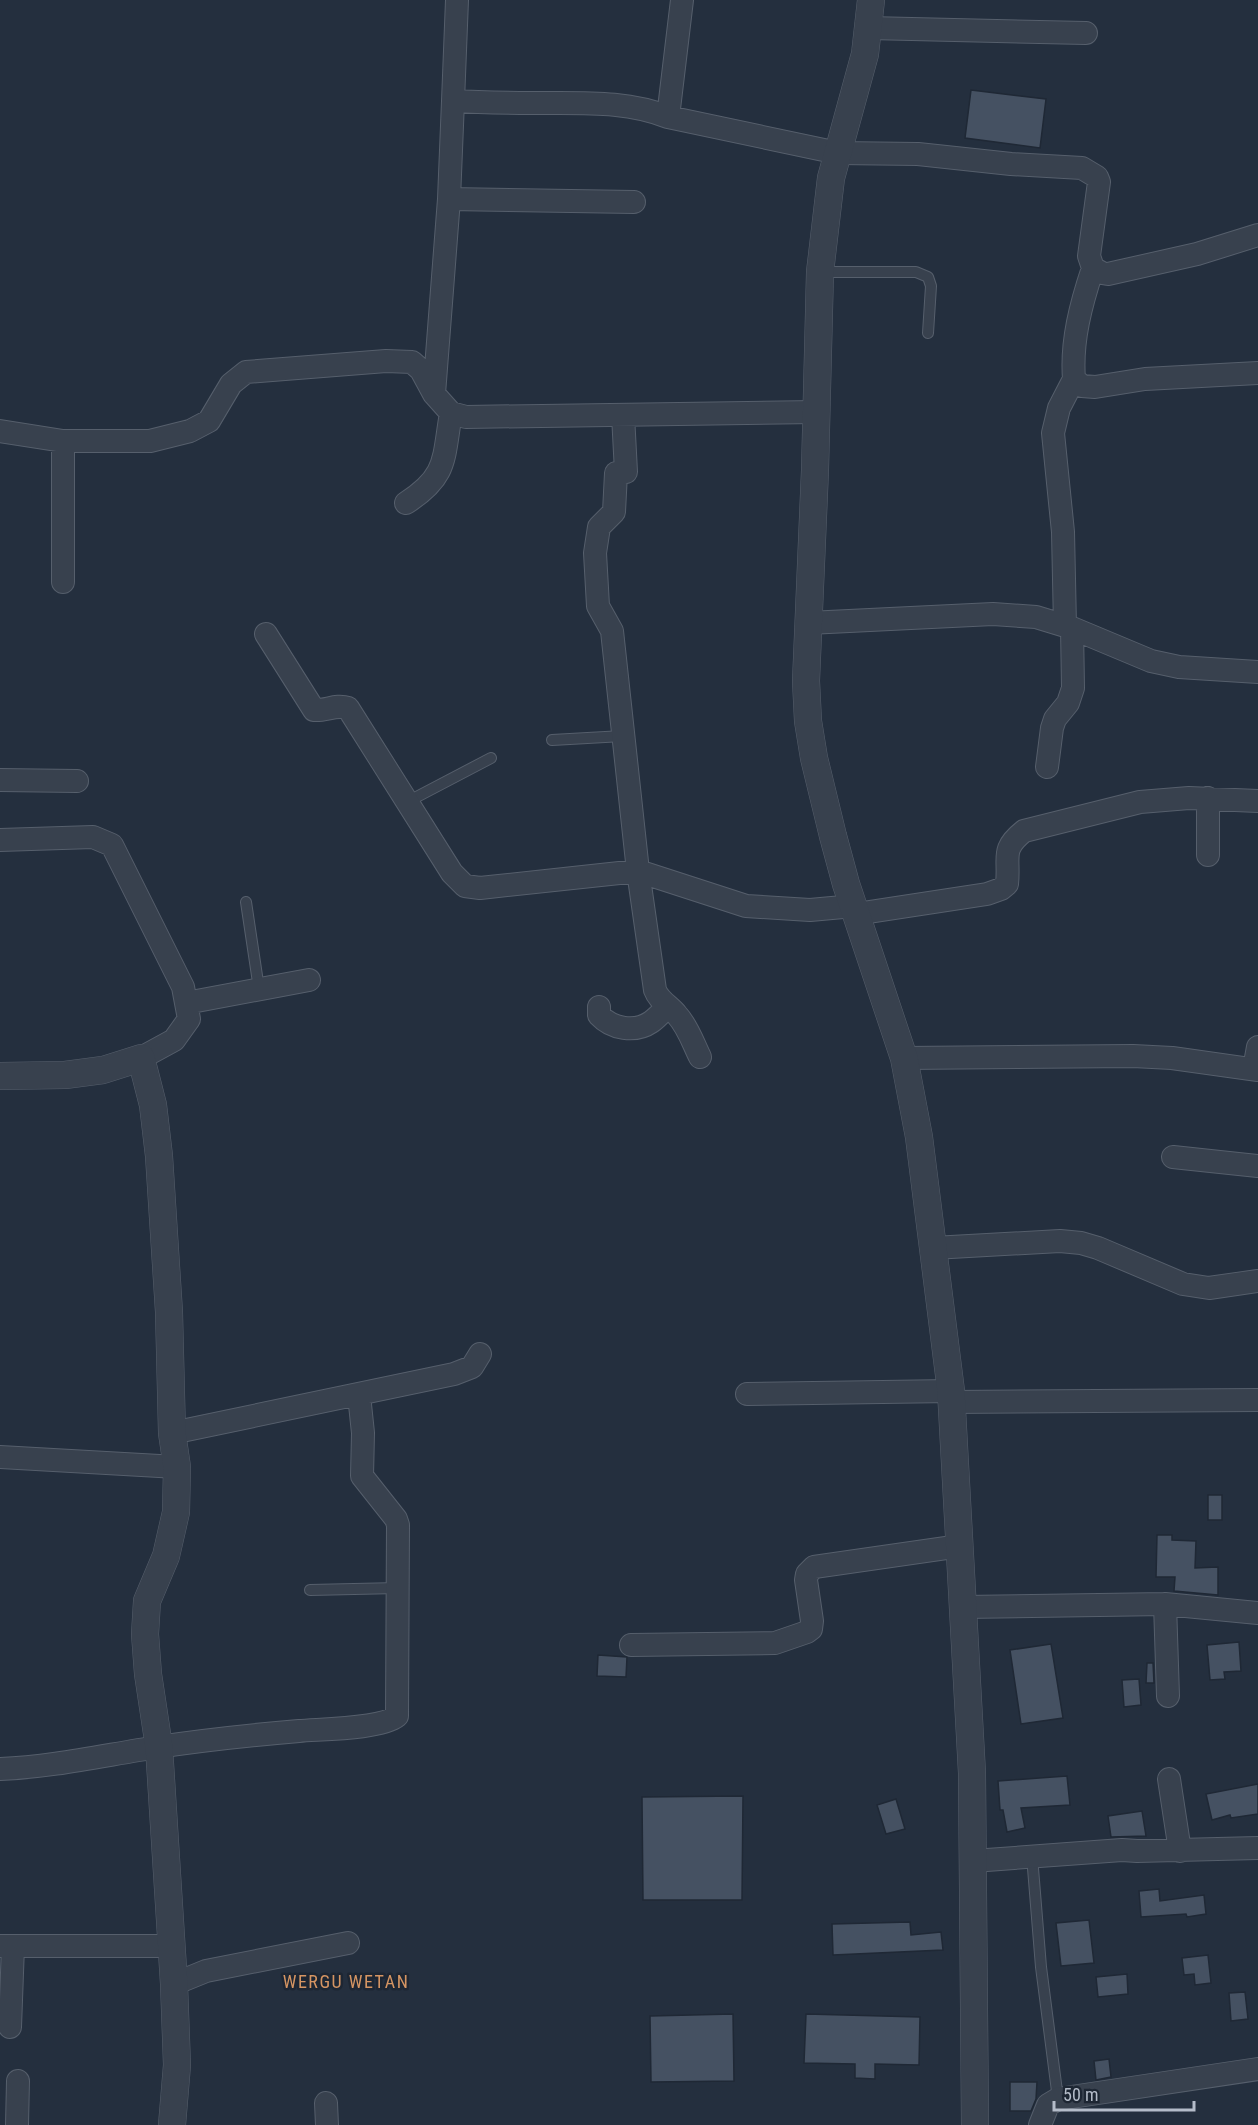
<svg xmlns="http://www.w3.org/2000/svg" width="1258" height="2125" font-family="'Roboto Condensed',sans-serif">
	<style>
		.building { fill: #455162; stroke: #1f2835; stroke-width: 1.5 }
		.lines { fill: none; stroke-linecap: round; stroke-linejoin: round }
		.service-casing { stroke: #565f6c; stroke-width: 12 }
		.minor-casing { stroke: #565f6c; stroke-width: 24 }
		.tertiary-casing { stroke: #565f6c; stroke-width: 28 }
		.service { stroke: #38414e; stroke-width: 10 }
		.minor { stroke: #38414e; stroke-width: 22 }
		.tertiary { stroke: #38414e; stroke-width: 27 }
		.labels { text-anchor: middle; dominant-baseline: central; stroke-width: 5; stroke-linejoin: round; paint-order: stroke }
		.quarter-label { font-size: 18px; letter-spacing: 1.5px; fill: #d59563; stroke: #1d2633 }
	</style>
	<rect width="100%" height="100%" fill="#242f3e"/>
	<!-- building -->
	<path class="building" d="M971,90L1046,99L1040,148L965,138Z
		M1208,1495H1222V1520H1208Z
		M1157,1535H1172V1540L1196,1541L1195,1568L1218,1567V1595L1174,1591L1175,1577H1156Z
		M1239,1642L1241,1671L1224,1672L1225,1679L1210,1680L1207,1645Z
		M1051,1644L1063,1718L1021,1724L1010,1650Z
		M598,1655L627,1657L626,1677L597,1676Z
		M1147,1663H1153L1154,1683H1146Z
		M1139,1679L1141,1705L1124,1707L1122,1680Z
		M1067,1776L1070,1805L1021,1808L1025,1828L1007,1832L1003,1810H1000L998,1781Z
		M1258,1784V1814L1231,1818L1230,1815L1212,1820L1206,1794Z
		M743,1796L742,1900H643L642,1797Z
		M896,1799L905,1829L886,1834L877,1805Z
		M1142,1811L1146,1836L1111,1837L1108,1816Z
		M1159,1889L1160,1901L1204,1895L1206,1914L1187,1917L1186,1914L1141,1917L1139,1891Z
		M1089,1920L1094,1963L1061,1966L1056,1923Z
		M910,1922L911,1935L941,1932L943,1950L833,1955L832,1924Z
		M1208,1955L1211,1983L1195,1985L1194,1974L1184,1975L1182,1958Z
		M1127,1974L1128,1994L1098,1997L1096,1977Z
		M1245,1992L1248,2019L1231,2021L1229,1993Z
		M733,2014L734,2081L651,2082L650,2016Z
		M806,2014L920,2017L919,2065L875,2064V2079L855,2078V2064L804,2063Z
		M1109,2059L1111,2077L1096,2080L1094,2061Z
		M1010,2082H1037L1036,2099L1031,2111H1010Z"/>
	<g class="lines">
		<defs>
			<path id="service" d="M820,272H916L928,277L931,286L928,333
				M552,740L623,736
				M407,802L491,758
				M246,902L259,989
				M310,1590L398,1588
				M1032,1856L1041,1967L1058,2099"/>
			<path id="minor" d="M869,28L1086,33
				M453,101L457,0
				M668,117L682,0
				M449,199L634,202
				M1093,268C1081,304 1071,341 1074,379L1082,386L1095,387L1145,379L1258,373
				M434,394L449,199L453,101C488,103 524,103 559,103C596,103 633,103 668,117L838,153L918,154L1011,164L1082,168L1097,177L1099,182L1089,256L1093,268L1102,273L1108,274L1197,254L1258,235
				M623,415L626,472L616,473L614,512L599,527L595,553L598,606L612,631L638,871L655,990C659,1001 670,1006 677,1015C688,1027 693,1043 700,1057
				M0,431L63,441H150L190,431L209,421L231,384L246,372L386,361L412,362L421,370L434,394L451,413L466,417L816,412
				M406,503C448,476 443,459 451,413
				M63,582V441
				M808,623L993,614L1036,617L1072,628L1151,661L1179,667L1258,672
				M1065,626L1063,532L1053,433L1059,408L1074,379
				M266,634L314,710C326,711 336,704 348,708L452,873L465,886L480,888L638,871L746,906L810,910L854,906
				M1047,767L1052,728L1055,719L1068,703L1073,688L1072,628
				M0,780L77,781
				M0,840L93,837L112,845L183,987L189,1019L174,1040L141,1058
				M1208,855V798
				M856,914L987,894L1001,889L1007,884C1010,857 1000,850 1024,831L1140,802L1189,798L1258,801
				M186,1003L309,980
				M599,1007V1015C612,1029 635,1033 651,1022C657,1018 663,1011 668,1006
				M904,1058L1133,1056L1172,1058L1258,1070
				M1254,1069L1258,1047
				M1173,1157L1258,1166
				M933,1248L1060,1241L1081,1243L1098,1248L1183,1284L1209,1288L1258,1281
				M747,1394L951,1391
				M952,1402L1258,1400
				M172,1433L454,1374L472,1367L480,1354
				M0,1457L177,1467
				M1165,1604L1168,1696
				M963,1607L1165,1604L1258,1613
				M631,1645L775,1643L807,1632L811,1629L812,1621L806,1580L807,1574L814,1567L960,1546
				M0,1769C53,1767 105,1755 158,1747C205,1740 252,1735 299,1731C321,1729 381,1729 397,1716L398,1525L396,1519L362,1476L363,1433L359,1395
				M1169,1779L1180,1851
				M973,1861L1122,1850L1137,1851L1258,1848
				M0,1946H171
				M174,1984L206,1971L348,1943
				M10,2027L13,1946
				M326,2103L327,2125
				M17,2125L18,2081
				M1040,2125L1048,2105L1058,2099L1258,2069"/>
			<path id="tertiary" d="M871,0L865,54L831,178L820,272L815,470L806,681L808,721L814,758L833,836L846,884L904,1058L919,1137L951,1391L972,1773L975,2125
				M0,1076L65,1075L103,1070L141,1058L153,1105L159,1156L169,1312L172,1433L177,1467L176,1512L166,1556L147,1601L145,1634L148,1674L159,1747L174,1984L177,2065L172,2125"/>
		</defs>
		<!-- service casing -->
		<use href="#service" class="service-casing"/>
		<!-- minor casing -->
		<use href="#minor" class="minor-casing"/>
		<!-- tertiary casing -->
		<use href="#tertiary" class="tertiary-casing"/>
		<!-- service -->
		<use href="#service" class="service"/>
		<!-- minor -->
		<use href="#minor" class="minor"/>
		<!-- tertiary -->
		<use href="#tertiary" class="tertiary"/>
	</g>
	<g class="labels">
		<!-- quarter labels -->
		<g class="quarter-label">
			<text x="346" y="1981">WERGU WETAN</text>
		</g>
	</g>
	<!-- scale -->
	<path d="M1054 2101v9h140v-9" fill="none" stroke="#b4bcc9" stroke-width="3"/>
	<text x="1063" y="2101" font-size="18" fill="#b4bcc9" stroke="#1d2633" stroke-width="4.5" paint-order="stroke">50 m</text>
</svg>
